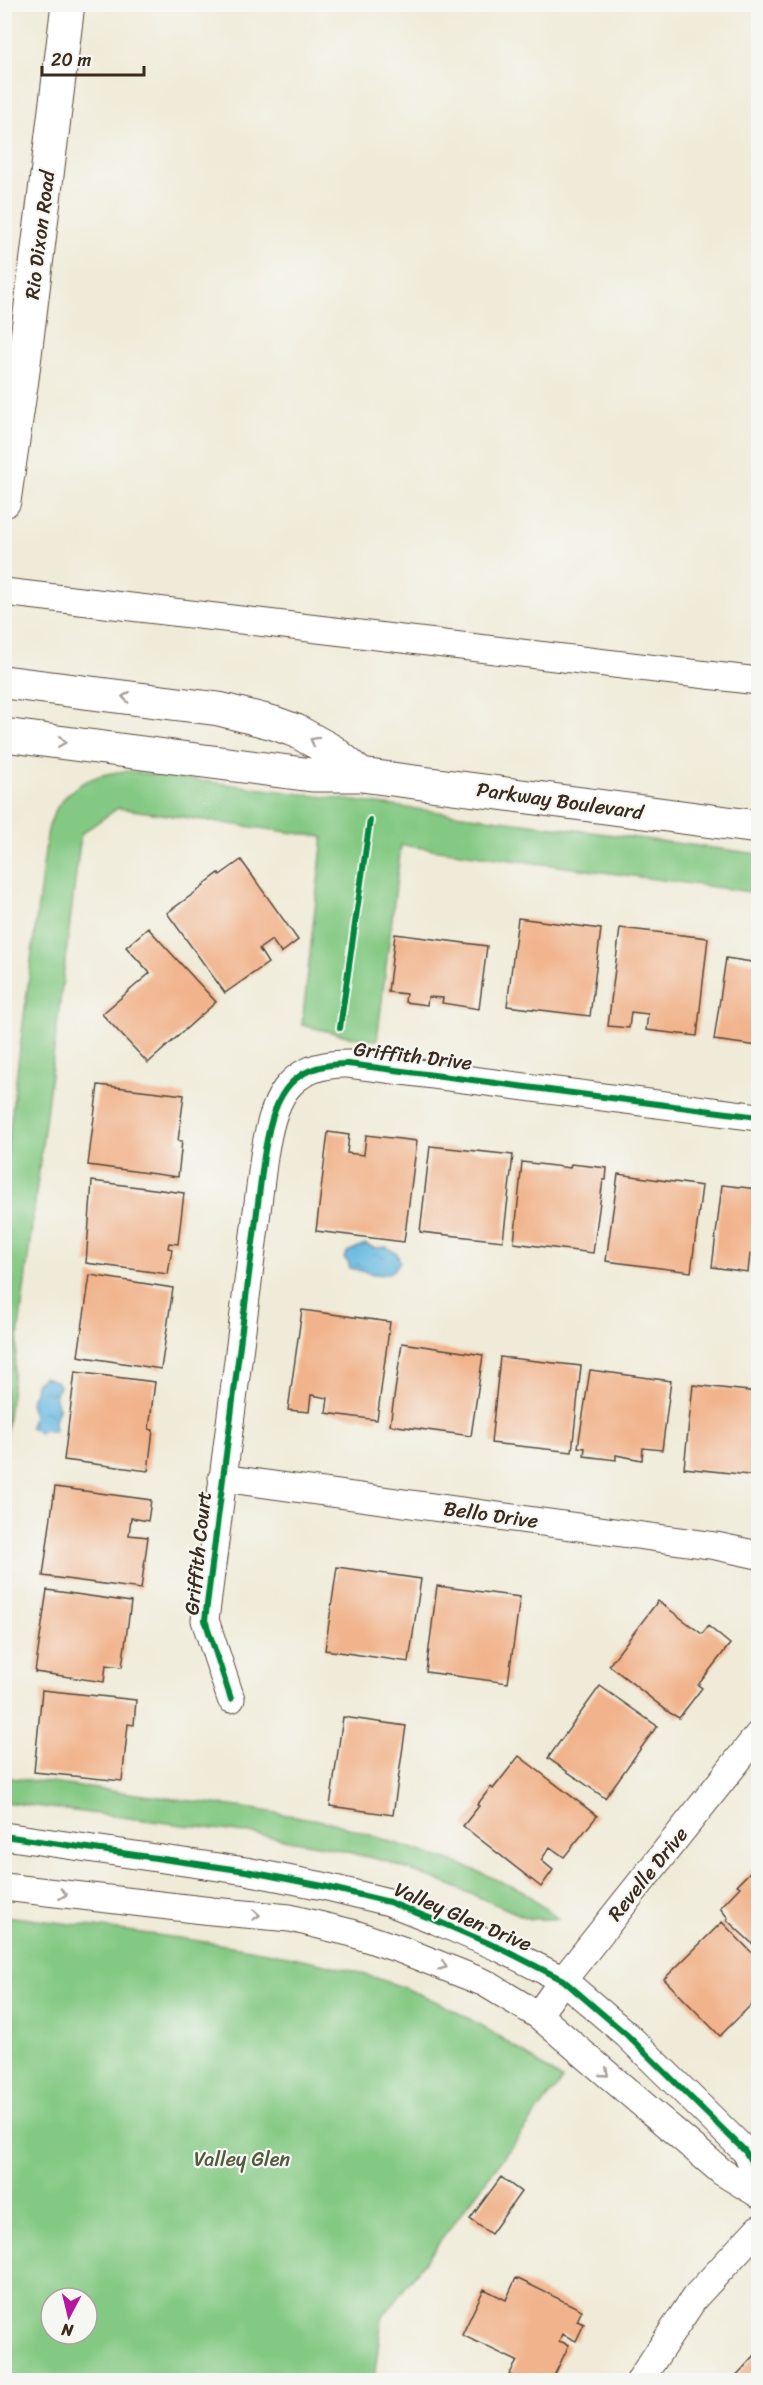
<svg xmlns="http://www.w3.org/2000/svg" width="763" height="2385" font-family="Sriracha,sans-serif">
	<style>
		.park { fill: #84c983; stroke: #607a50; stroke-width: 1.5; fill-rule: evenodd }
		.water { fill: url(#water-ripples); stroke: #50707f; stroke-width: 1.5 }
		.building { fill: #f1b38b }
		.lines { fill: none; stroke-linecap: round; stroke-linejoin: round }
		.minor-casing { stroke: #56473a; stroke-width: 29 }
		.tertiary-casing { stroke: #56473a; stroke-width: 35 }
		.primary-casing { stroke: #56473a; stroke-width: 35 }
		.minor { stroke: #fff; stroke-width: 27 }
		.tertiary { stroke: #fff; stroke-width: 33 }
		.primary { stroke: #fff; stroke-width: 33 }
		.cycleway-casing { stroke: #f6f6f2; stroke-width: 10 }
		.cycleway { stroke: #00873e; stroke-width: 6 }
		.oneway { stroke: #a79f9a }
		.labels { text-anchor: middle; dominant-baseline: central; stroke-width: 4.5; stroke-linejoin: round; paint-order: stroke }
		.street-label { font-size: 20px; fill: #3b2a1e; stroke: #f6f6f2 }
		.park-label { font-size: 20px; fill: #515a3c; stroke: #f6f6f2 }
	</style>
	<defs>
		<pattern id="water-ripples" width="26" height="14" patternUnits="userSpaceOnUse" patternTransform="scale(1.5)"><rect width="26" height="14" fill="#64b7e0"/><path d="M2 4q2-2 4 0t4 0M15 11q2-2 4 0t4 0" fill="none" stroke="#5495b5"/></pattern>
	</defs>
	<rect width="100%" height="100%" fill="#f6f6f2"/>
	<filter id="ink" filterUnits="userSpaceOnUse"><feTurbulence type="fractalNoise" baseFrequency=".0167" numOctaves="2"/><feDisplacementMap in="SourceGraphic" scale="12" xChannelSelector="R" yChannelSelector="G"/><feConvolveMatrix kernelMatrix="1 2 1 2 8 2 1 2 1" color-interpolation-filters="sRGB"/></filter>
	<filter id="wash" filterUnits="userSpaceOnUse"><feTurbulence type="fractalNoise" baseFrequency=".008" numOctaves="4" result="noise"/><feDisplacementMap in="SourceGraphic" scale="24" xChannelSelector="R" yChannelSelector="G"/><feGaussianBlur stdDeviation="1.35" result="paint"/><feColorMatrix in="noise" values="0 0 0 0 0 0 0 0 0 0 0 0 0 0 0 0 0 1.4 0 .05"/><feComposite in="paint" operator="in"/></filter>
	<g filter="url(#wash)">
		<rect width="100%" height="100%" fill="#f0ebd8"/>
		<!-- park -->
		<path class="park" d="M127,771L758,854V893L401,845L377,1040L351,1037L302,1025L323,837L118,808L81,834L5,1442V1166L47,835C55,793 86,774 127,771Z
			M5,1770L11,1778L246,1808L330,1822L463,1865L523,1891L558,1919H530L450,1885L388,1862L323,1846L253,1834L5,1802Z
			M5,1916C78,1925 152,1933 225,1945C293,1956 359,1968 422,1995C473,2017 517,2048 562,2080L382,2318L374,2380H5ZM51,2298H87V2334H51Z"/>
		<!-- water -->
		<path class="water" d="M365,1244L374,1248L387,1247L397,1254L400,1262C388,1284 367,1271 349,1268V1263L344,1258L347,1252Z
			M44,1377L56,1381L59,1386L55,1398L59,1409L54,1422L55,1430L52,1432L45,1430L39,1433L30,1427L33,1417L30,1401L35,1393L36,1382Z"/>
		<g id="blocks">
			<!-- building -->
			<path class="building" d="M241,860L298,940L281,953L272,940L259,949L268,963L225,993L167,913L204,886L203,885L219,873L220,875Z
				M518,918L601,929L590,1016L507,1006Z
				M148,928L216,1002L148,1063L102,1014L150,973L126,947Z
				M620,928L708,938L697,1036L646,1030L648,1014L631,1012L629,1028L608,1026Z
				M395,934L487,946L479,1009L442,1003L443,998L428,997L427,1005L405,1002L406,994L388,992Z
				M726,958L758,963V1046L714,1040Z
				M98,1085L184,1095L178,1141H182L178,1177L88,1165Z
				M328,1132L349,1135L347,1153L364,1155L366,1135L417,1141L404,1242L316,1231Z
				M430,1146L513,1155L503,1241L420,1232Z
				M522,1162L570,1168L571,1164L607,1168L606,1180H603L593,1253L514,1243Z
				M618,1174L702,1186L691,1272L606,1261Z
				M92,1181L184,1193L178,1244L169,1243L168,1248L172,1249L168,1274L86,1263Z
				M722,1185L758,1189V1255L750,1254L748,1272L712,1267Z
				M90,1275L173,1288L161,1369L78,1356Z
				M302,1310L390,1322L377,1420L326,1413L328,1398L311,1395L309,1412L288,1410Z
				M402,1343L483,1355L471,1436L390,1425Z
				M500,1357L581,1366L572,1452L491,1443Z
				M590,1370L671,1381L662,1450L643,1448L642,1460L616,1455V1460L584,1456L585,1448L578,1447Z
				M75,1372L155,1382L149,1429L153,1430L148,1471L64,1460Z
				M693,1385L758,1392V1476L684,1468Z
				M55,1487L151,1500L148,1521L131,1518L129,1535L148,1537L141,1589L43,1576Z
				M337,1567L421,1579L409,1662L325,1650Z
				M437,1586L520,1597L508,1683L426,1672Z
				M47,1590L131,1602L122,1667L106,1665L104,1682L35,1672Z
				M658,1601L702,1634L708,1626L730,1644L698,1685L702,1688L679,1718L670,1713L609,1665Z
				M600,1686L657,1726L605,1798L548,1758Z
				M42,1690L136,1700L134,1725L128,1724L122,1781L34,1772Z
				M343,1717L406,1726L393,1815L330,1806Z
				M519,1756L597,1816L564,1857L550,1847L541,1860L553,1870L541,1887L463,1826L479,1806L477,1805L491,1787L493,1789Z
				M754,1868L758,1874V1949L727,1920L728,1918L720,1908L740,1887L737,1885Z
				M722,1922L758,1959V1998L720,2036L664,1979Z
				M501,2177L521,2192L491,2234L470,2219Z
				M516,2278L582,2310L577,2321L584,2324L576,2341L562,2334L559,2341L569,2345L553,2378L550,2377L548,2380H522L509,2375L517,2361L462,2335L484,2289L506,2300Z
				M758,2352V2380H734L733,2379Z"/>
		</g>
	</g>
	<g filter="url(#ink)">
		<use href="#blocks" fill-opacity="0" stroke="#56473a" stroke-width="1.5"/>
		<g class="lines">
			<defs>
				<path id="minor" d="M4,592L758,681
					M222,1478L716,1546L758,1555
					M231,1699L205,1620L264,1156C273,1102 285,1063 348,1064L758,1117
					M4,1836L246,1871L323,1886L389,1902L437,1921L502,1949L563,1980L627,2035L745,2151L758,2173
					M4,1887L212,1911L290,1918L352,1933L402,1950L485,1983L538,2015L722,2172L758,2194
					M538,2015L563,1980L758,1735
					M640,2380L695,2297L758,2229"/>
				<path id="tertiary" d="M4,682L219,709L274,723L296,731L332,751L361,775
					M4,735L312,775H361L758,827"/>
				<path id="primary" d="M4,501L22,379L68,4"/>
			</defs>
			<!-- minor casing -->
			<use href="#minor" class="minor-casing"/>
			<!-- tertiary casing -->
			<use href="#tertiary" class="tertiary-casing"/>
			<!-- primary casing -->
			<use href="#primary" class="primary-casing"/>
			<!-- minor -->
			<use href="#minor" class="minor"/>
			<!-- tertiary -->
			<use href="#tertiary" class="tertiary"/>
			<!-- primary -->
			<use href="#primary" class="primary"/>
			<defs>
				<path id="cycleway" d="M340,1028L370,820
					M231,1699L205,1620L264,1156C273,1102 285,1063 348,1064L758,1117
					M4,1836L246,1871L323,1886L389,1902L437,1921L502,1949L563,1980L627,2035L745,2151L758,2173"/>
			</defs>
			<!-- cycleway casing -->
			<use href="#cycleway" class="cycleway-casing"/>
			<!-- cycleway -->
			<use href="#cycleway" class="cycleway"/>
		</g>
		<!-- one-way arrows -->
		<defs><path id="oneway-chevron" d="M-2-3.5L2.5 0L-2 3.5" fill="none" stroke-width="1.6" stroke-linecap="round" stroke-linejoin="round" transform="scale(1.5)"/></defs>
		<g class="oneway">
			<use href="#oneway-chevron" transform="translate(126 697) rotate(-173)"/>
			<use href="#oneway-chevron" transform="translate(314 741) rotate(-151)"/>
			<use href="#oneway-chevron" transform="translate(62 742) rotate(8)"/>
			<use href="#oneway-chevron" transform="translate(63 1894) rotate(7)"/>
			<use href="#oneway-chevron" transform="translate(256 1915) rotate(5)"/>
			<use href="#oneway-chevron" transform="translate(443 1966) rotate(22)"/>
			<use href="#oneway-chevron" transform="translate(605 2073) rotate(41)"/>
		</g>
	</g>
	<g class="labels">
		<!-- street labels -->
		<g class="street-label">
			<text transform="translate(40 235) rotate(-83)">Rio Dixon Road</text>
			<text transform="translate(560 801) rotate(8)">Parkway Boulevard</text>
			<text transform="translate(413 1056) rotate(7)">Griffith Drive</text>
			<text transform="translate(491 1515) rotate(8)">Bello Drive</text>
			<text transform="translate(198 1553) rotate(-84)">Griffith Court</text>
			<text transform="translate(648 1874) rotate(-51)">Revelle Drive</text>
			<text transform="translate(463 1917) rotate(23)">Valley Glen Drive</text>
		</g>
		<!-- park labels -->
		<g class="park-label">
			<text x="242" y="2159">Valley Glen</text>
		</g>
	</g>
	<!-- margin -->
	<rect width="763" height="2385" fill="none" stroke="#f6f6f2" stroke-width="24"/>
	<!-- north arrow -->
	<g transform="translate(69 2316) rotate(187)"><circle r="28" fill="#f6f6f2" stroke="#aba49d" stroke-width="1.5"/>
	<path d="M0-4.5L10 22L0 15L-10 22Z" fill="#b5179e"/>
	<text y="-9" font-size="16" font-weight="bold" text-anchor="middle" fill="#3b2a1e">N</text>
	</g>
	<!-- scale -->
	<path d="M42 66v9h102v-9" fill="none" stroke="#3b2a1e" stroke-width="3"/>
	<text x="51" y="66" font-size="18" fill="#3b2a1e" stroke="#f6f6f2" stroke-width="4.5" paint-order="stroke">20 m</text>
</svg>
